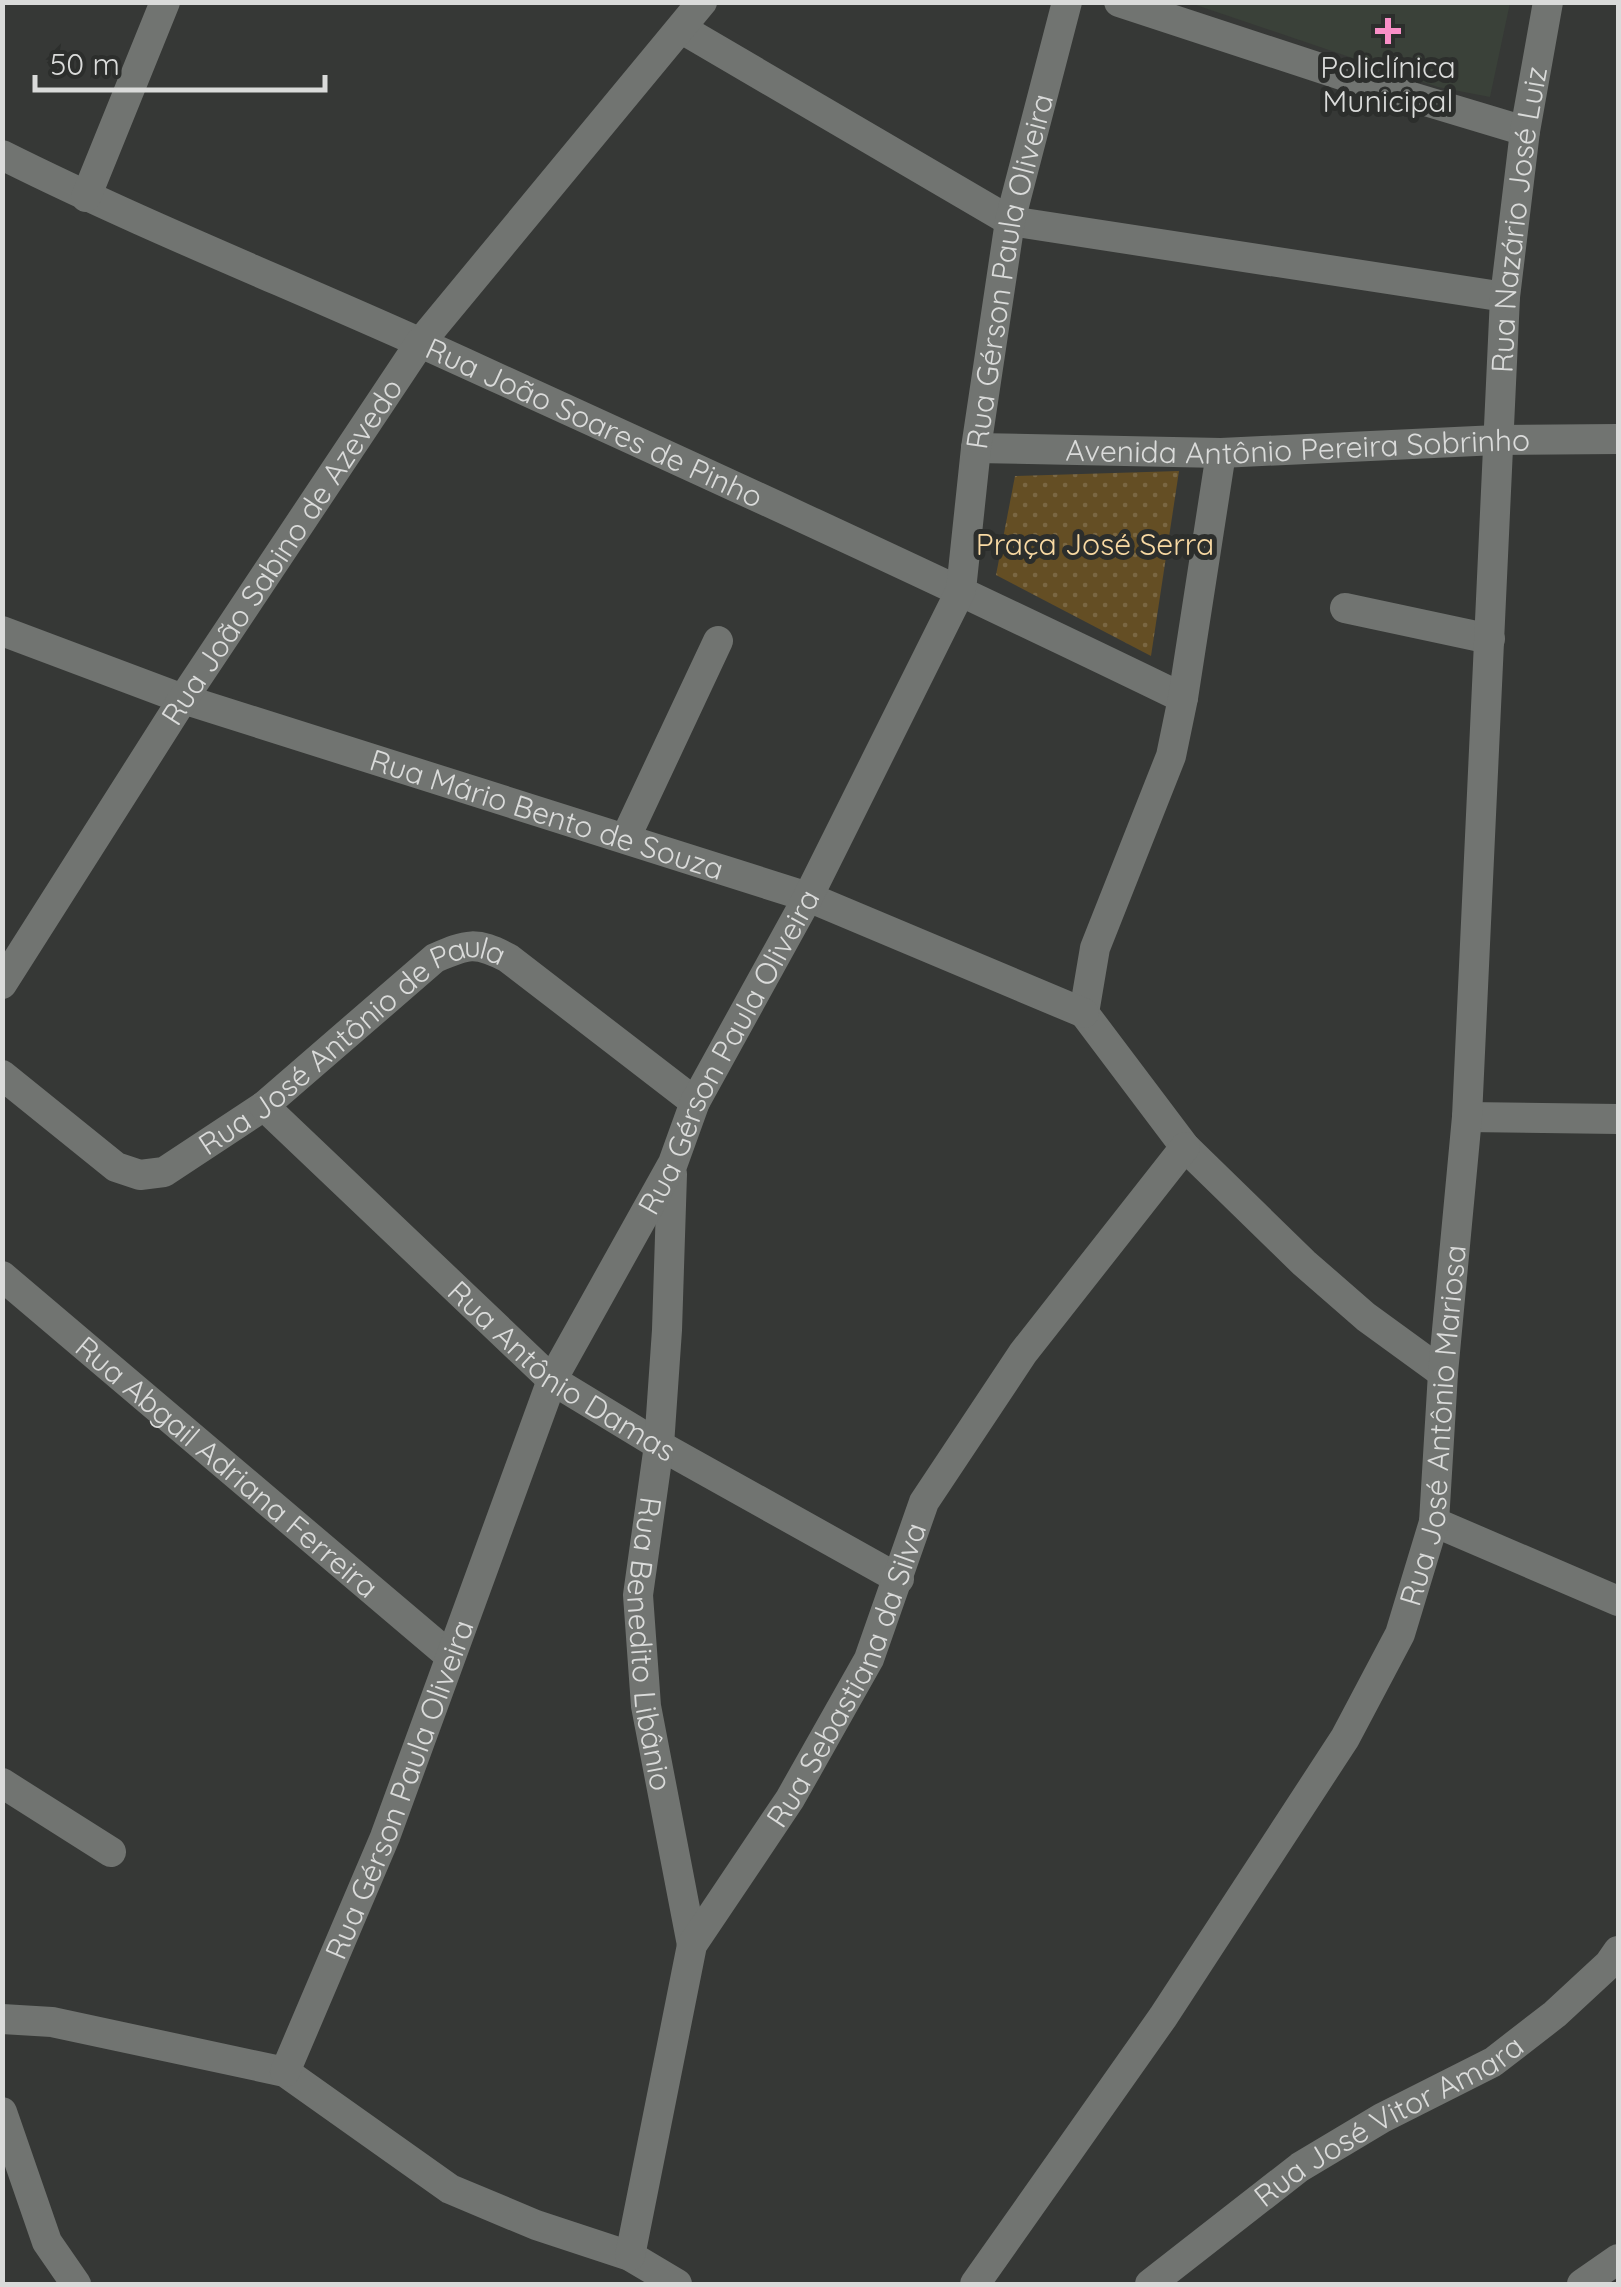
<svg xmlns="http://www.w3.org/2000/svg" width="1621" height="2287" font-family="Quicksand,sans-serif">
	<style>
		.built { fill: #3a4139 }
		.park { fill: url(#park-dots) }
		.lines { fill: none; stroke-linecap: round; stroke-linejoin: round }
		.street { stroke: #717471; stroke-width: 30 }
		.poi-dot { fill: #fa8fc7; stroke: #2c2e2c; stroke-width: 4 }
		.labels { text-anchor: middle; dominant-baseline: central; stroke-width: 10; stroke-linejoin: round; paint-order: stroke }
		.poi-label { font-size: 30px; fill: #dadbda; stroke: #2c2e2c }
		.street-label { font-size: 30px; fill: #dadbda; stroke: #2c2e2c }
		.park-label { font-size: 30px; fill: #f8d9a3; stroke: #2c2e2c }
	</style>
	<defs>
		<pattern id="park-dots" width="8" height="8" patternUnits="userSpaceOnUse" patternTransform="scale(2.5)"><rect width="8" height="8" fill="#644e24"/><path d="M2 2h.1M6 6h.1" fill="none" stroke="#7a6743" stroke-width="1.8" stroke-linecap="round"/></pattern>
	</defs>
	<rect width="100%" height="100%" fill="#363836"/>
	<!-- built -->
	<path class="built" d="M1190,3H1510L1490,97L1438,87Z"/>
	<!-- park -->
	<path class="park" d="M1179,471L1151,656L996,575L1015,476Z"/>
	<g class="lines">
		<!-- street -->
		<g class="street">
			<path d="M1119,2L1372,85L1525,131"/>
			<path d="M682,29L1010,221L1505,297"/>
			<path id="s1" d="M2,155C140,224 283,281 423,344C678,460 932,576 1183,698"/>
			<path d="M86,197L165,2"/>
			<path id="s2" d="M976,448L1221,453L1497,440L1618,439"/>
			<path d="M1221,453L1183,698L1171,756L1095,948L1084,1013L1185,1147L1304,1263L1366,1317L1443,1373"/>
			<path d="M1345,608L1490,639"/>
			<path id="s3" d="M2,631L183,699L808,897L1084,1013"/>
			<path d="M626,837L718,641"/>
			<path id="s4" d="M2,984L183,699L420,343L702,2"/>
			<path id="s5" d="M2,1075L116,1167L140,1175L164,1172L264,1106L435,958C468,944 475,941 508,958L695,1102"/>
			<path id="s6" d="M264,1106L552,1380L659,1445L899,1579"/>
			<path d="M1467,1117L1618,1119"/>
			<path id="s7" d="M672,1174L667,1330L659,1445L638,1595L646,1706L692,1945"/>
			<path id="s8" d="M2,1276L450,1656"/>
			<path d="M1434,1522L1618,1601"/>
			<path d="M2,1783L111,1852"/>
			<path d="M2,2019L52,2022L285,2072L450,2189L536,2225L630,2256L677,2284"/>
			<path id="s9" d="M285,2072L385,1837L552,1380L673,1163L695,1102L808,897L961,590L976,448L1010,221L1067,2"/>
			<path d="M2,2112L47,2242L76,2284"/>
			<path id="s10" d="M630,2256L692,1945L790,1799L869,1659L924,1502L1023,1353L1185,1147"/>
			<path id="s11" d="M975,2284L1163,2017L1345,1738L1400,1634L1434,1522L1443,1373L1467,1117L1505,297L1525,131L1548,2"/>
			<path id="s12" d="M1150,2284L1300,2167L1382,2118L1493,2062L1555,2014L1609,1964L1618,1951"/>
			<path d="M1582,2284L1618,2259"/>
		</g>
	</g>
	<!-- markers -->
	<path class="poi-dot" d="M1383 16h10v10h10v10h-10v10h-10v-10h-10v-10h10z"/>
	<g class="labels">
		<!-- poi labels -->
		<g class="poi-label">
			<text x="1388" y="67">Policlínica<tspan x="1388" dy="34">Municipal</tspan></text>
		</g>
		<!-- street labels -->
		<g class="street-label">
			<text stroke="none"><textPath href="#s11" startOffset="2200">Rua Nazário José Luiz</textPath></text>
			<text stroke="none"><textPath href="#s9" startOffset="1955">Rua Gérson Paula Oliveira</textPath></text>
			<text stroke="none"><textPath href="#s1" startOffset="650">Rua João Soares de Pinho</textPath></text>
			<text stroke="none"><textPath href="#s2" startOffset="322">Avenida Antônio Pereira Sobrinho</textPath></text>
			<text stroke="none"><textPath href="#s4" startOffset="515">Rua João Sabino de Azevedo</textPath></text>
			<text stroke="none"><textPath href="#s3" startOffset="575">Rua Mário Bento de Souza</textPath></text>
			<text stroke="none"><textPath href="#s9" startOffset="1115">Rua Gérson Paula Oliveira</textPath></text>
			<text stroke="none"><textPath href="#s5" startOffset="428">Rua José Antônio de Paula</textPath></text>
			<text stroke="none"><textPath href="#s6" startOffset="400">Rua Antônio Damas</textPath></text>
			<text stroke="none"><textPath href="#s11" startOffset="990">Rua José Antônio Mariosa</textPath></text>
			<text stroke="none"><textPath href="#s8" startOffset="295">Rua Abgail Adriana Ferreira</textPath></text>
			<text stroke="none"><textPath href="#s7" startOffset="472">Rua Benedito Libânio</textPath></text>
			<text stroke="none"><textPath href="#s10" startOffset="630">Rua Sebastiana da Silva</textPath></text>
			<text stroke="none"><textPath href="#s9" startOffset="305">Rua Gérson Paula Oliveira</textPath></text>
			<text stroke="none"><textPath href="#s12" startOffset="290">Rua José Vitor Amara</textPath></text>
		</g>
		<!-- park labels -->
		<g class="park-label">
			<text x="1095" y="544">Praça José Serra</text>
		</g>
	</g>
	<!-- border -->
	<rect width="1621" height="2287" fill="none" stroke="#dadbda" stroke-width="10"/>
	<!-- scale -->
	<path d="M35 75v15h290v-15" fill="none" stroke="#dadbda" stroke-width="5"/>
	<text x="50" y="75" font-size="30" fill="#dadbda" stroke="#2c2e2c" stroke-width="8" paint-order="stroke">50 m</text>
</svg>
